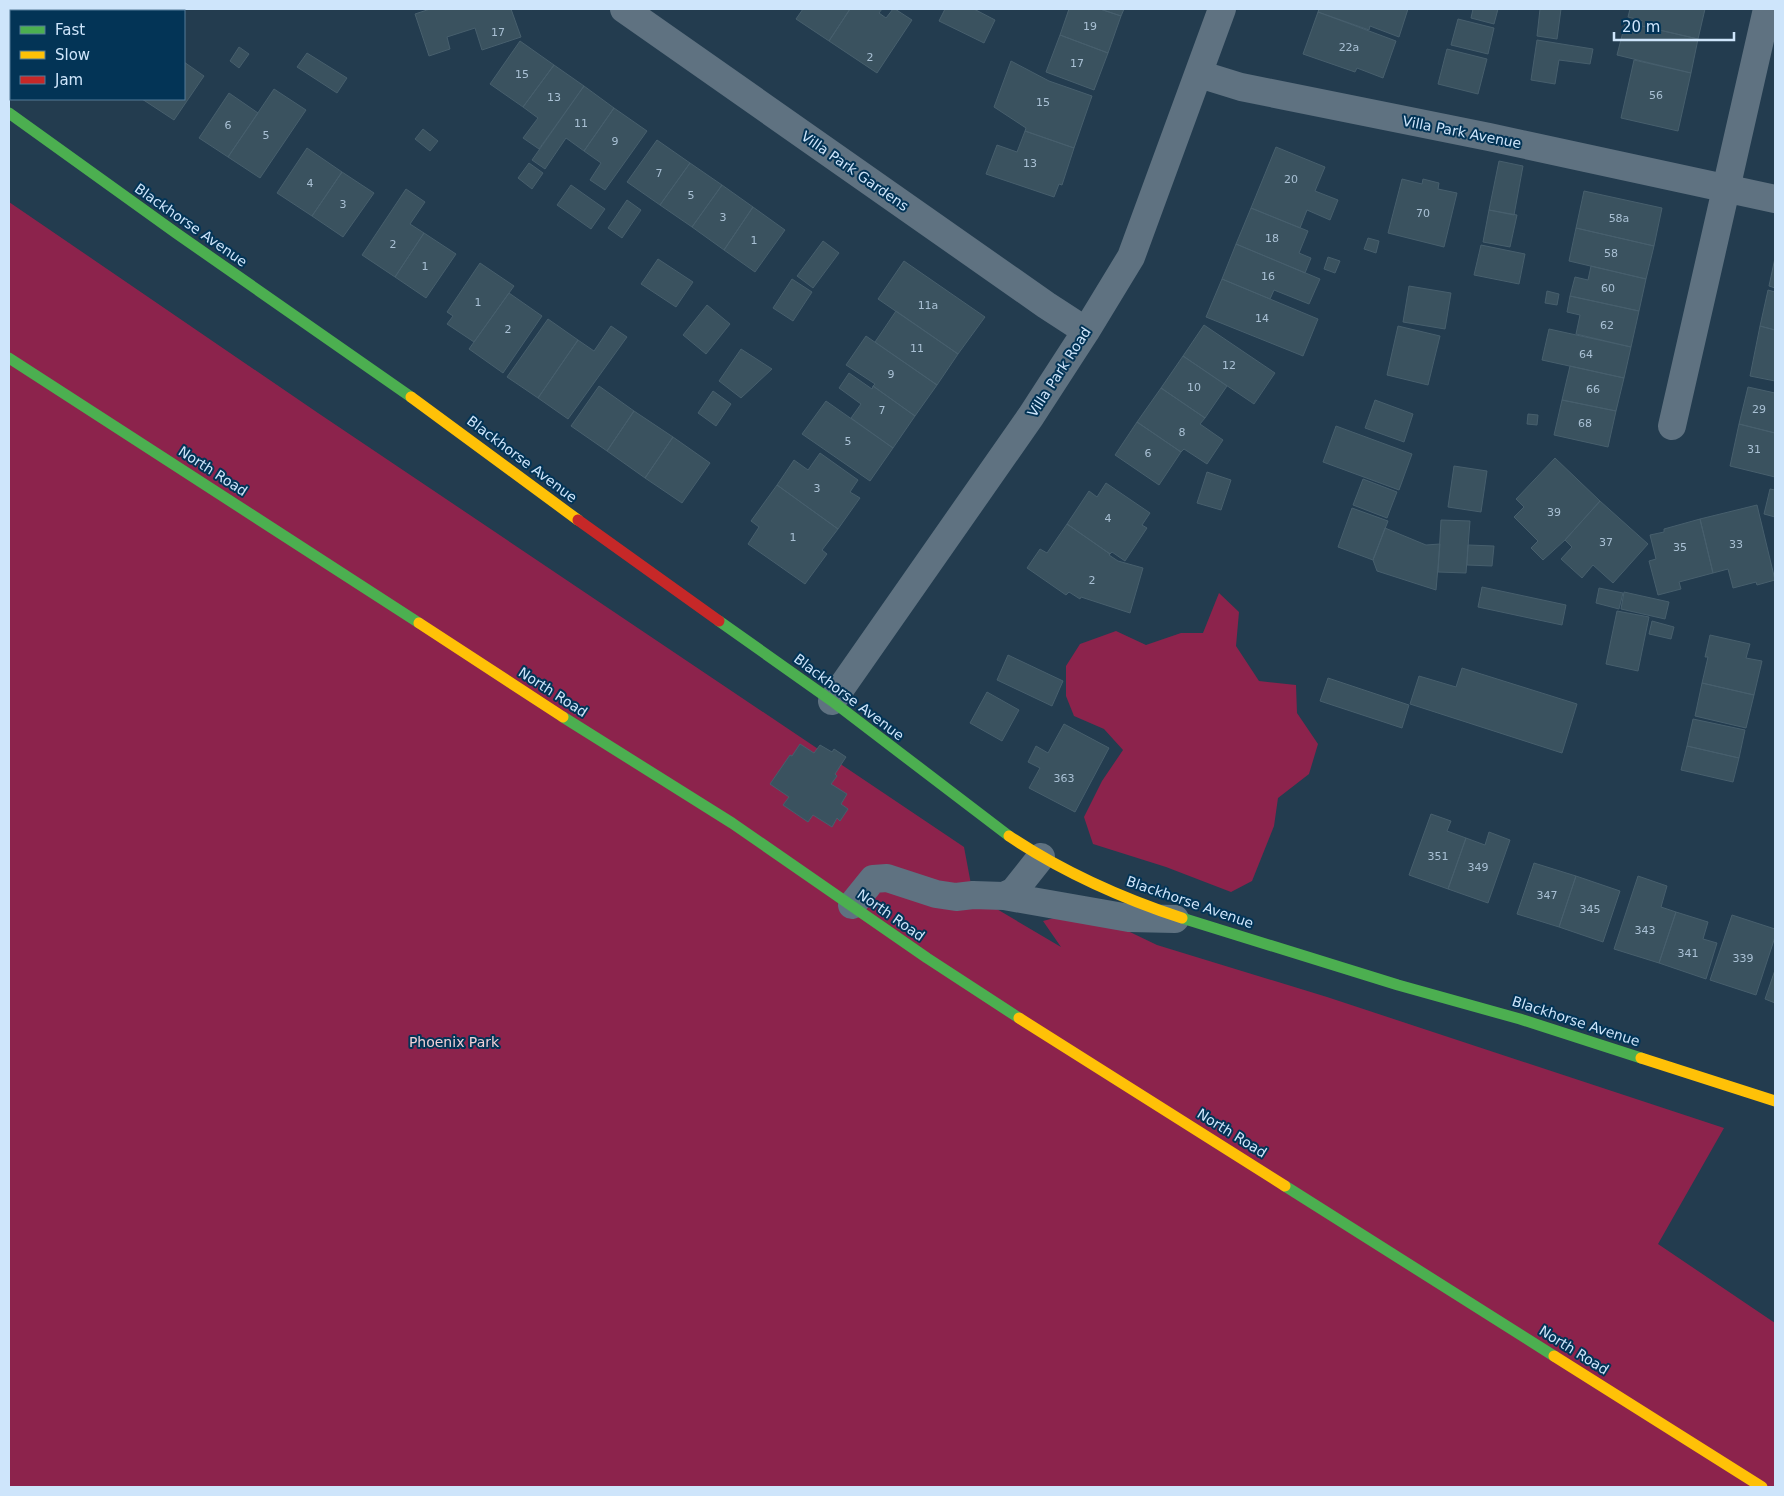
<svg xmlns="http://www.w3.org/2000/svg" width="1784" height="1496" font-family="'DejaVu Sans',sans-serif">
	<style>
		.green { fill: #8c234c }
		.building { fill: #3a525f; stroke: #475f6d }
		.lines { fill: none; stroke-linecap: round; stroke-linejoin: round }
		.street { stroke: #5f7281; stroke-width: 28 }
		.fast { stroke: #4caf50; stroke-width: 11 }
		.slow { stroke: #ffc107; stroke-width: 11 }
		.jam { stroke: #c62828; stroke-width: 11 }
		.labels { text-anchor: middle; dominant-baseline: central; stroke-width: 4; stroke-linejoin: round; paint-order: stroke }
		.number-label { font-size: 11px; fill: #a9c0d4 }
		.street-label { font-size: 14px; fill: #cee5fb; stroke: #033456 }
		.park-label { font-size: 14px; fill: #f1d0d6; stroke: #033456 }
	</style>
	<rect width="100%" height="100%" fill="#233c4f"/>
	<!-- green -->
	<path class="green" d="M9,202L318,413L964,847L973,895L1061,947L1043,921L1084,910L1157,945L1327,997L1724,1128L1658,1244L1775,1323V1487H9Z
		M1219,593L1239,612L1236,646L1259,681L1296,685L1297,713L1318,744L1309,774L1278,798L1274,826L1252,881L1231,892L1166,867L1093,844L1084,817L1102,781L1123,750L1104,729L1074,716L1066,696V666L1080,644L1116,631L1146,645L1181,633H1203Z"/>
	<!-- building -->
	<path class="building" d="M28,9H75L74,11H26Z
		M75,9H129L127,11H74Z
		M430,9H511L521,37L482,50L475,28L447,37L450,49L429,56L415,14Z
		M803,9H850L829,41L796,19Z
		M850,9H882L879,13L886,18L893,9H895L912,20L877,73L829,41Z
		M945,9H974L995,20L984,43L939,21Z
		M1069,9H1100L1121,16L1108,53L1060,35Z
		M1100,9H1124L1121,16Z
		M1319,9H1408L1399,37L1370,26L1369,30L1318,12Z
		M1473,9H1498L1494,24L1471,18Z
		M1540,9H1561L1557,39L1537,36Z
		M1630,9H1705L1698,39L1642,26L1643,21L1628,17Z
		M1318,12L1396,41L1383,78L1357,68L1355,72L1303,54Z
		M1458,19L1494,28L1488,54L1451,45Z
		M1625,24L1641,28L1642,26L1698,39L1691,73L1617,55Z
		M1060,35L1108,53L1094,90L1046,72Z
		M1537,40L1593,49L1590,64L1559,60L1555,84L1531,80Z
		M520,41L554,65L523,107L490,84Z
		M239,47L249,54L239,68L230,61Z
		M1447,49L1487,59L1478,94L1438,84Z
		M307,53L347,78L337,93L297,67Z
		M1634,60L1691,73L1678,131L1621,118Z
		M1011,61L1049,81L1092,96L1074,148L1025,131L1026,128L994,107Z
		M184,62L204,76L174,120L142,99H184Z
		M554,65L584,86L539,149L523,138L538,118L523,107Z
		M584,86L614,108L584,151L566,138L545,169L532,160Z
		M274,89L306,110L260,178L228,157Z
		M229,93L258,113L228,157L199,138Z
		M614,108L647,131L605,190L590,180L601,163L584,151Z
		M423,129L438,141L430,151L415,139Z
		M1025,131L1074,148L1062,185L1059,184L1054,197L986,174L997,145L1017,152Z
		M657,140L690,163L660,205L627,182Z
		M1276,147L1325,167L1315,191L1338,200L1330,220L1307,210L1300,228L1251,208Z
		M307,148L342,172L312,216L277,193Z
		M1499,161L1523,166L1514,215L1489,210Z
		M529,163L543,173L532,189L518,178Z
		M690,163L722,185L692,227L660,205Z
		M342,172L374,193L343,237L312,216Z
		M1402,179L1422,184L1423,179L1439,183L1438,189L1457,193L1444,247L1388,233Z
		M571,185L605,209L591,229L557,205Z
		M722,185L753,207L724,250L692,227Z
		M406,189L425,202L410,224L424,233L395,277L362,255Z
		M1584,191L1662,208L1654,246L1576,228Z
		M627,200L641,210L622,238L608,228Z
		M753,207L785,230L755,272L724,250Z
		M1251,208L1308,231L1299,253L1311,258L1305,273L1236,244Z
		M1489,210L1517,215L1510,247L1483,242Z
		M1576,228L1654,246L1646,279L1569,261Z
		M424,233L456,254L426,298L395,277Z
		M1368,238L1379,241L1376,253L1364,249Z
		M823,241L839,253L813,288L797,276Z
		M1236,244L1320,279L1309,304L1274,290L1270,299L1222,279Z
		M1481,245L1525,254L1519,284L1474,275Z
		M1328,257L1340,261L1335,273L1324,269Z
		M1775,258V288L1769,286Z
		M658,259L693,282L676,307L641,284Z
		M904,261L985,317L958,354L878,299Z
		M480,263L514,286L474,342L447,324L453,316L447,312Z
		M1591,266L1646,279L1639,311L1570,296L1575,277L1588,280Z
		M792,279L812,292L793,321L773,308Z
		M1222,279L1318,319L1303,356L1206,317Z
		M1409,286L1451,293L1445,329L1403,322Z
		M1768,290L1775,292V330L1760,326Z
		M1547,291L1559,294L1557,305L1545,303Z
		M509,293L542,316L503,373L469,349Z
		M1570,296L1639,311L1631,347L1576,334L1580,315L1567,312Z
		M707,305L730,324L706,354L683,335Z
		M896,311L958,354L937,385L875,342Z
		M548,319L578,340L538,398L507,377Z
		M1204,325L1275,373L1254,404L1183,356Z
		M611,326L627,337L568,419L538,398L578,340L594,351Z
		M1398,326L1440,336L1428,385L1387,375Z
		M1760,326L1775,330V381L1750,376Z
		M1549,329L1631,347L1624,378L1542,360Z
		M866,336L937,385L915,416L873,386L875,384L846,365Z
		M741,349L772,369L741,398L719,381Z
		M1183,356L1227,386L1205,418L1161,388Z
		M1570,366L1624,378L1616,411L1562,400Z
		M849,373L872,389L873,386L915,416L893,448L851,418L861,404L839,388Z
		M599,386L634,411L607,451L571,426Z
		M1748,387L1775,393V433L1739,424Z
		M1161,388L1205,418L1200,424L1223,440L1207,464L1184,449L1181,452L1137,422Z
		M713,391L731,404L716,426L698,413Z
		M1375,400L1413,414L1404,442L1365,428Z
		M1562,400L1616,411L1608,447L1554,435Z
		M826,401L893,448L870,481L802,434Z
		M634,411L673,437L645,478L607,451Z
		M1528,414L1538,415L1537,425L1527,424Z
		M1137,422L1181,452L1159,485L1115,455Z
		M1739,424L1775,433V477L1730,466Z
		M1336,426L1412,454L1399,490L1323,462Z
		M673,437L710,463L682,503L645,478Z
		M820,453L858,480L850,492L860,498L838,529L777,485L794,460L808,470Z
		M1555,458L1600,501L1565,540L1543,560L1531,548L1538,541L1514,517L1524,507L1516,499Z
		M1454,466L1487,471L1481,512L1448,507Z
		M1207,472L1231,480L1221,510L1197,503Z
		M1363,479L1397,492L1387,518L1353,505Z
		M1106,483L1150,513L1142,525L1147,528L1125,561L1112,552L1110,554L1067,524L1089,491L1097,497Z
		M777,485L838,529L822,550L827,554L805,584L748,544L759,527L751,521Z
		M1770,489L1775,490V517L1764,514Z
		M1600,501L1648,544L1613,583L1593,565L1582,578L1561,559L1572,547L1565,540Z
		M1757,505L1775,580L1757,585L1756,582L1733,588L1728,569L1713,573L1700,519Z
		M1352,508L1388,521L1373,560L1338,547Z
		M1700,519L1713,573L1679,582L1681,589L1658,595L1649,561L1656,559L1650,535L1664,532V529Z
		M1441,520L1470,521L1466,573L1438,572Z
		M1067,524L1110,554L1109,555L1118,561L1143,568L1130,613L1081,597L1080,599L1069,592L1066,595L1027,568L1040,549L1047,553Z
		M1385,528L1426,545L1440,544L1436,590L1377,571L1373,560Z
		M1468,545L1494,546L1492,566L1467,565Z
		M1482,587L1566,605L1562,625L1478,607Z
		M1599,588L1623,593L1619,609L1596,603Z
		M1624,592L1669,602L1665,619L1621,609Z
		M1617,611L1649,617L1638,671L1606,664Z
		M1652,621L1674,627L1671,639L1649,634Z
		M1710,635L1750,644L1746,658L1762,661L1754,695L1702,683L1708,657H1705Z
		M1008,655L1063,681L1052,706L997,680Z
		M1462,668L1577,704L1562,753L1410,704L1419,676L1456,687Z
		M1328,678L1409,705L1402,728L1320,701Z
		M1702,683L1754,695L1746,728L1695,716Z
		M987,692L1019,710L1002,741L970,723Z
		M1693,719L1745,730L1739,758L1687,746Z
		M1064,724L1109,748L1075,812L1029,788L1040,768L1028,762L1036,746L1048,753Z
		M800,744L814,753L820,745L832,752L834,749L846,757L835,774L837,776L831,784L847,794L841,804L848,809L840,821L837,818L832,827L813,815L808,822L783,805L789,797L770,784L790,755L792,756Z
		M1687,746L1739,758L1733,782L1681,770Z
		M1431,814L1451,821L1447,831L1466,838L1448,889L1409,875Z
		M1489,832L1510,840L1488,903L1448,889L1466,838L1485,845Z
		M1534,863L1576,876L1559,927L1517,914Z
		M1576,876L1620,891L1603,942L1559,927Z
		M1638,876L1667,886L1661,907L1676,912L1659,963L1614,949Z
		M1676,912L1708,922L1703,939L1717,943L1706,979L1659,963Z
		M1732,915L1775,929V937L1756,995L1710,980Z
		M1775,970V1003L1765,999Z"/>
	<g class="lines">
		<!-- street -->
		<path class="street" d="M624,9L1046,305L1086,331
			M1199,74L1241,87L1489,137L1775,199
			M1672,426L1767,9
			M832,701L1031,416L1086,331L1131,257L1222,9
			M1004,896L1014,891L1041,857
			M852,905L873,879L887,878L936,894L956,897L973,895L1004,896L1129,918L1175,919"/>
		<!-- fast -->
		<path class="fast" d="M9,113L176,233L411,397
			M9,358L419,623
			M719,621L832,701L1009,836
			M563,717L732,823L927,958L1019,1018
			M1182,918L1398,985L1520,1019L1641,1058
			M1285,1186L1554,1356"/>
		<!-- slow -->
		<path class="slow" d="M411,397L578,520
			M419,623L563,717
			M1009,836C1063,872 1121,898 1182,918
			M1019,1018L1285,1186
			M1641,1058L1775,1101
			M1554,1356L1762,1487"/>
		<!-- jam -->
		<path class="jam" d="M578,520L719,621"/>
	</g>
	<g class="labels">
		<!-- number labels -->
		<g class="number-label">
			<text x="1090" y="26">19</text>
			<text x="498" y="32">17</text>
			<text x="1349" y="47">22a</text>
			<text x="870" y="57">2</text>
			<text x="1077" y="63">17</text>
			<text x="522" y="74">15</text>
			<text x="1656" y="95">56</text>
			<text x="554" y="97">13</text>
			<text x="1043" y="102">15</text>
			<text x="581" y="123">11</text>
			<text x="228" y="125">6</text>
			<text x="266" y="135">5</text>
			<text x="615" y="141">9</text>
			<text x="1030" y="163">13</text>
			<text x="659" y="173">7</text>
			<text x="1291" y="179">20</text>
			<text x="310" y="183">4</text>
			<text x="691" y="195">5</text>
			<text x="343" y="204">3</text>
			<text x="1423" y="213">70</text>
			<text x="723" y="217">3</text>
			<text x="1619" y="218">58a</text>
			<text x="1272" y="238">18</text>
			<text x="754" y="240">1</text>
			<text x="393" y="244">2</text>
			<text x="1611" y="253">58</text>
			<text x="425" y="266">1</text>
			<text x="1268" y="276">16</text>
			<text x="1608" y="288">60</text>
			<text x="478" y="302">1</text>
			<text x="928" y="305">11a</text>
			<text x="1262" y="318">14</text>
			<text x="1607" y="325">62</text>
			<text x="508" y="329">2</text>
			<text x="917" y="348">11</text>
			<text x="1586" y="354">64</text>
			<text x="1229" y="365">12</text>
			<text x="891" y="374">9</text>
			<text x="1194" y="387">10</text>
			<text x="1593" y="389">66</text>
			<text x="1759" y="409">29</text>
			<text x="882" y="410">7</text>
			<text x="1585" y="423">68</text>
			<text x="1182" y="432">8</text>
			<text x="848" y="441">5</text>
			<text x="1754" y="449">31</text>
			<text x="1148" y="453">6</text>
			<text x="817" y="488">3</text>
			<text x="1554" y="512">39</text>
			<text x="1108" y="518">4</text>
			<text x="793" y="537">1</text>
			<text x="1606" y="542">37</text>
			<text x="1736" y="544">33</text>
			<text x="1680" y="547">35</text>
			<text x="1092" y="580">2</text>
			<text x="1064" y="778">363</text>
			<text x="1438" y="856">351</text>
			<text x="1478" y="867">349</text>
			<text x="1547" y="895">347</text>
			<text x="1590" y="909">345</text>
			<text x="1645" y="930">343</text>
			<text x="1688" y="953">341</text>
			<text x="1743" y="958">339</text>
		</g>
		<!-- street labels -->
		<g class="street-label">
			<text transform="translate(1462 132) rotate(11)">Villa Park Avenue</text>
			<text transform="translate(855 171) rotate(35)">Villa Park Gardens</text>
			<text transform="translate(191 225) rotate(35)">Blackhorse Avenue</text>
			<text transform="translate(1059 372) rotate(-57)">Villa Park Road</text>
			<text transform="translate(522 459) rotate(37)">Blackhorse Avenue</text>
			<text transform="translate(213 471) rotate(33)">North Road</text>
			<text transform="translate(553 692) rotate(33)">North Road</text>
			<text transform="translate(849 697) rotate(37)">Blackhorse Avenue</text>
			<text transform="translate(1190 902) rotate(19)">Blackhorse Avenue</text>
			<text transform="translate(891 915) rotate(35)">North Road</text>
			<text transform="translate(1576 1021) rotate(18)">Blackhorse Avenue</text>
			<text transform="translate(1232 1133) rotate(32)">North Road</text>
			<text transform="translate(1574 1350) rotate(32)">North Road</text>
		</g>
		<!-- park labels -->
		<g class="park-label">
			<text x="454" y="1042">Phoenix Park</text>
		</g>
	</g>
	<!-- border -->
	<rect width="1784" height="1496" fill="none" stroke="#cee5fb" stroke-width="20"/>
	<!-- legend -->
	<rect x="10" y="10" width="175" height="90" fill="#033456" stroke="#547b98"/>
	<rect x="20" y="26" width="25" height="8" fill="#4caf50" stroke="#547b98"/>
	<text x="55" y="35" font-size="15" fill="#cee5fb">Fast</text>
	<rect x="20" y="51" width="25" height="8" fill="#ffc107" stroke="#547b98"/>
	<text x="55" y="60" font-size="15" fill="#cee5fb">Slow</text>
	<rect x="20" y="76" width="25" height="8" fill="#c62828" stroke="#547b98"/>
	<text x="55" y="85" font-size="15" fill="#cee5fb">Jam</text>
	<!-- scale -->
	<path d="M1614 32v8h120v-8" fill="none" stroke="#cee5fb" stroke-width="2.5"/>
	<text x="1622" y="32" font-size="15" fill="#cee5fb" stroke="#033456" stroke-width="4" paint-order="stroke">20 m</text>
</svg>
